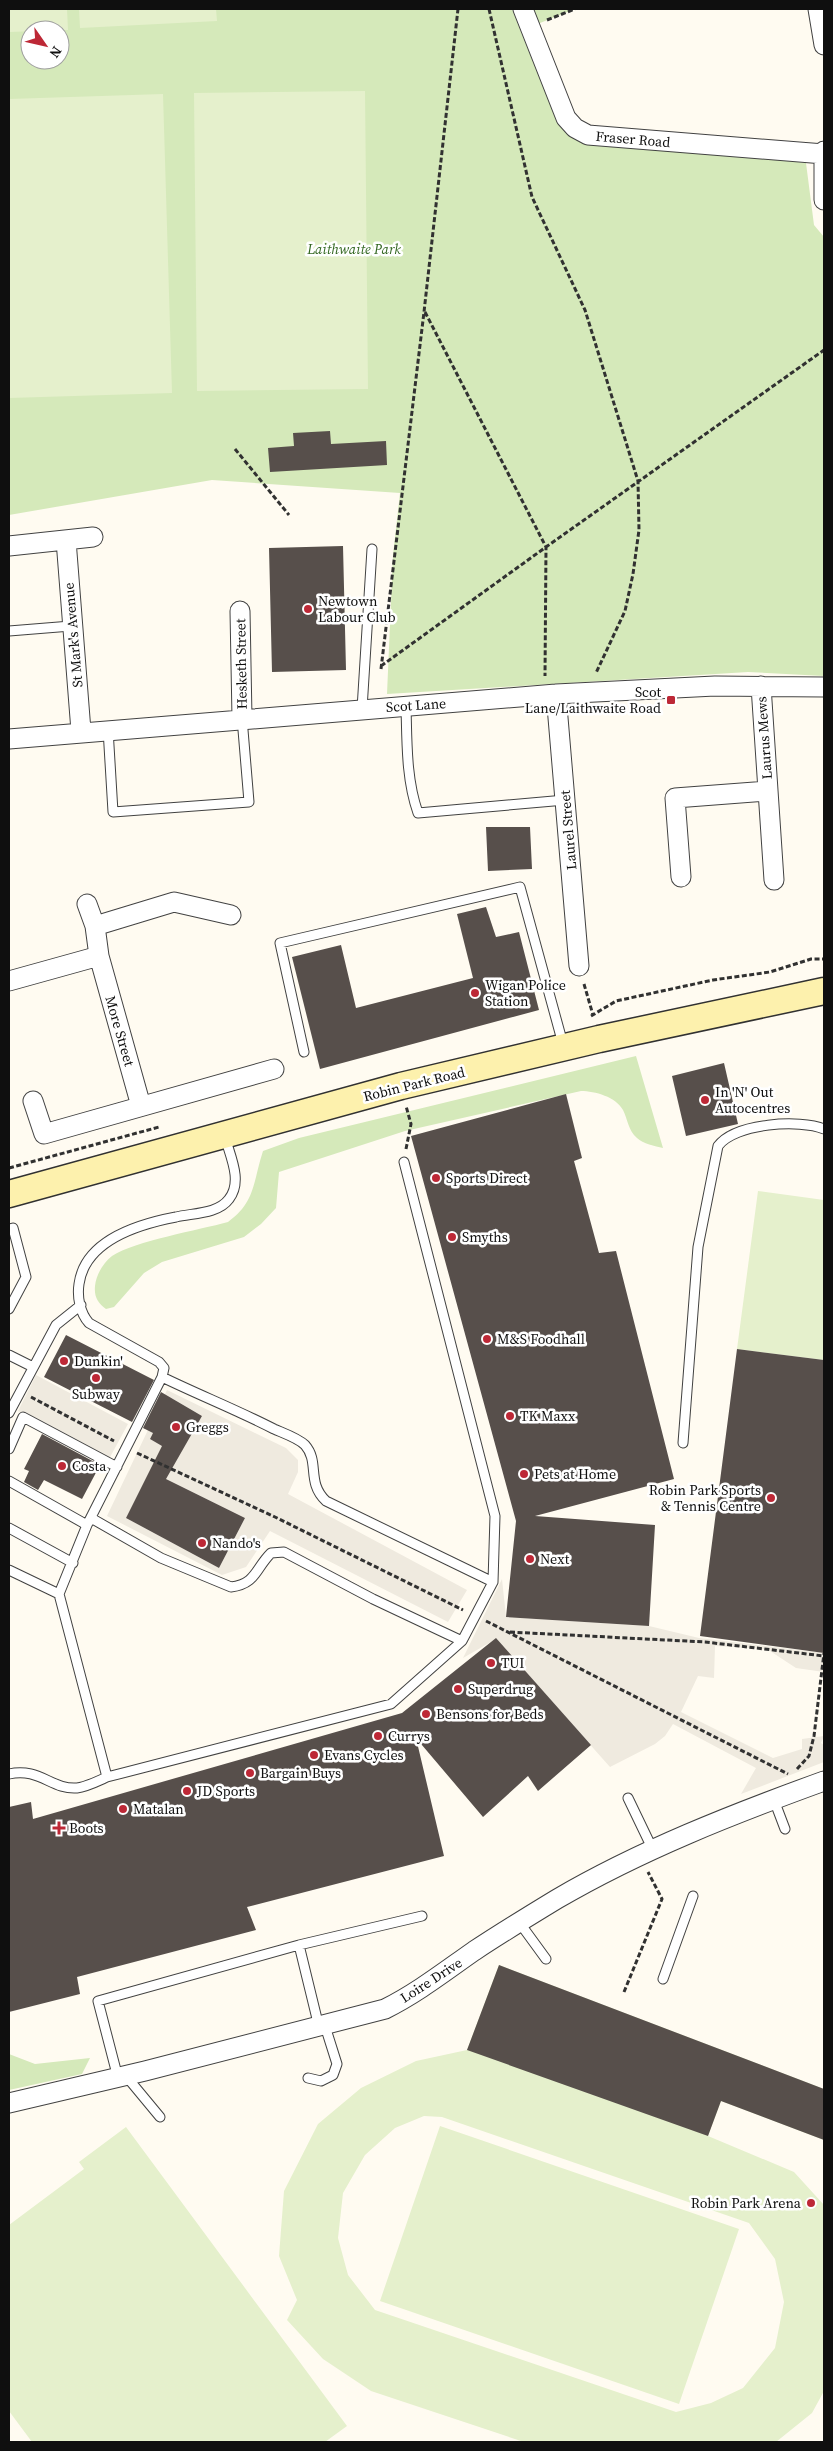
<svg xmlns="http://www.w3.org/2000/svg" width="833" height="2451" font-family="'Source Serif 4',serif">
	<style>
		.green { fill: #d5e9ba; fill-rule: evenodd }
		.pitch { fill: #e5f0cc; fill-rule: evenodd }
		.plaza { fill: #efeadf; fill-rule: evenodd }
		.building { fill: #574f4b }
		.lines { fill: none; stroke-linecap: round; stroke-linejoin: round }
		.lane-casing { stroke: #424242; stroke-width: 11 }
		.street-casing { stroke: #424242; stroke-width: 21 }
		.secondary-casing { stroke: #313131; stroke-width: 29 }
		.path { stroke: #313131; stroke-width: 3; stroke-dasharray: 5 2.5; stroke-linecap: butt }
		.lane { stroke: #fff; stroke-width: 9 }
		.street { stroke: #fff; stroke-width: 19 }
		.secondary { stroke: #fdf1ad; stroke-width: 26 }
		.poi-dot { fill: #bd2836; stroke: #fff; stroke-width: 2 }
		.labels { text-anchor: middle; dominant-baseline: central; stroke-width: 5; stroke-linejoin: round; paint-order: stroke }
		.street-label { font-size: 14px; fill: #0f0f0f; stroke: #fff }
		.park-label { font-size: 14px; font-style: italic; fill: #31661f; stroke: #fff }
		.poi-label { font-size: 14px; fill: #0f0f0f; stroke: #fff; text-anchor: start }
	</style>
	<rect width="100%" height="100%" fill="#fffbf1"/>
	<!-- green -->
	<path class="green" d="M9,9H512L557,122L566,132L579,139L806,163L814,225L824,237V676L748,672L387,694L393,555L400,493L212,480L9,515ZM30,30H60V60H30Z
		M523,9H575L530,27Z
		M636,1056L663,1148C655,1146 643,1144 637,1138C628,1130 628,1120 623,1110C616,1097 595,1091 581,1091L405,1131L279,1172L276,1208L261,1224L244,1237L162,1262L144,1273L114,1307L106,1309C98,1303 94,1297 95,1286C96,1275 103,1263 112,1256C135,1241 199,1230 228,1222C256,1202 253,1181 263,1151L299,1138Z
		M9,2054L35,2064L90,2058L82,2074L9,2090Z"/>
	<!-- pitch -->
	<path class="pitch" d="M9,9H67L68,30L9,32Z
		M79,9H216L217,21L80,28Z
		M365,91L368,389L197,391L194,93Z
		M163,94L172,393L9,398V99Z
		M758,1191L824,1200V1360L737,1349Z
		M499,1965L824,2089V2140L721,2101L708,2136L794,2172L824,2205V2391L812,2413L776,2442H524L371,2391L323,2359L287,2320L297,2300L279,2256L284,2191L318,2124L361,2088L416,2061L467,2050ZM424,2116L442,2117L749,2223L775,2259L784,2302L775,2348L743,2388L711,2403L676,2412L375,2310L348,2275L338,2238L343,2193L365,2155L395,2128Z
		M440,2126L739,2229L679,2404L380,2301Z
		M126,2127L347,2426L325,2442H32L9,2411V2225L84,2169L79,2162Z"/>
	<!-- plaza -->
	<path class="plaza" d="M36,1375L128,1424L109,1459L18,1411Z
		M167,1390L286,1448L298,1460V1472L288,1494L467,1590L448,1622L270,1531L246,1567L222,1575L107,1516ZM173,1399L202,1416L179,1455L150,1439ZM150,1471L245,1518L219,1568L126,1518Z
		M502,1579L506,1617L649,1626L699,1638L824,1653V1672L796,1668L767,1649L715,1646L714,1678L698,1676L681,1712L773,1758L802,1749V1739L824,1736L821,1743L824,1745V1762L741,1794L756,1768L673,1724L665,1736L655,1744L610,1767L496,1639L463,1658Z"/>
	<!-- building -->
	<path class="building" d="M330,431L331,444L386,441L387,465L270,472L268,448L294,446L293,433Z
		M343,546L346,670L272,672L269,548Z
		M486,827H530L532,869L488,871Z
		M486,907L496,937L519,932L539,1010L320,1069L292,957L341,945L356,1008L473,978L457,914Z
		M724,1063L738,1124L686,1136L672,1076Z
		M566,1094L582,1158L574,1161L599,1253L616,1251L674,1479L535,1516L655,1525L649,1626L506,1617L516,1521L411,1136Z
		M66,1335L154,1380L132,1422L44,1377Z
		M737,1349L824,1360V1653L700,1636Z
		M161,1392L202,1416L166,1479L245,1518L219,1568L126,1518L162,1446L150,1439L153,1433L143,1428Z
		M42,1434L100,1465L82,1499L44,1480L38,1490L24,1482L29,1471L24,1469Z
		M496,1638L591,1745L538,1791L528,1776L483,1817L416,1738L444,1856L247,1907L256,1930L77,1977L80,1994L9,2012V1807L31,1802L33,1819L402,1713Z
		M499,1965L824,2089V2140L721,2101L708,2136L467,2050Z"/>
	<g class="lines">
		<defs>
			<path id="lane" d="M9,631L71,626
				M406,706C407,741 406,779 418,813L565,800
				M362,709L372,549
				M108,729L113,812L249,802L242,718
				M304,1052L280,943L520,887L563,1044
				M9,1229L13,1228L26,1277L9,1309
				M9,1355L33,1367
				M162,1377C199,1395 237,1410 274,1429C283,1433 298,1438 305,1445C320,1462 306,1482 326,1501L493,1582L495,1516L404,1162
				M9,1413L56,1325L81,1305
				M683,1443L698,1247L718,1146C735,1123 800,1119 824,1129
				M9,1449L23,1417L117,1467
				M9,1481L87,1525
				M9,1528L73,1563
				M9,1570L59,1594
				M462,1641L493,1582
				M9,1774C39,1767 52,1790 77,1788C86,1787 98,1781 107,1777L391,1704L462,1641L373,1599L284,1552L271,1553C255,1569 256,1584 231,1587L161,1558L91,1518
				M107,1777L59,1594L87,1525L162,1377L164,1368L159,1362L89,1323C80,1313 77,1297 79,1284C85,1240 139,1224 176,1217C193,1213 218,1214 229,1199C243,1181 230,1156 225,1137
				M628,1798L653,1850
				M774,1800L785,1829
				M519,1922L546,1959
				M299,1945L319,2027
				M663,1979L693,1896
				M126,2076L160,2117
				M118,2078L98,2001L299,1945L422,1916
				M308,2078L321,2081L333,2075L337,2064L325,2026"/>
			<path id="street" d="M523,9L566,118L575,128L588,135L824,154
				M818,9L824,45
				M824,151V200
				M66,540L81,731
				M9,546L93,537
				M240,611L242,718
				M761,686L774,880
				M556,694L579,966
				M9,739L556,694L715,686L824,687
				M681,877L675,798L768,791
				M87,904L95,926L99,956L141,1106
				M95,926L174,902L231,915
				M9,981L99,956
				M33,1101L44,1134L274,1069
				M9,2103L145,2071L385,2009C417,1993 444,1972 474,1951C501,1933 529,1916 557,1899C641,1850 733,1814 824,1781"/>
			<path id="secondary" d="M9,1194L401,1086L599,1039L824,991"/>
		</defs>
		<!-- lane casing -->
		<use href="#lane" class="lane-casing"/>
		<!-- street casing -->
		<use href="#street" class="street-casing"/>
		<!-- secondary casing -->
		<use href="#secondary" class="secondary-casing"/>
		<!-- path -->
		<path class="path" d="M489,9L532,197L585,310L638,481L639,530L633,574L625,611L596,673
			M547,20L575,9
			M425,312L546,547L545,676
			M235,449L289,515
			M381,666L546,547L824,350
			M381,669L424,312L458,9
			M584,984L593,1015
			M591,1016L616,1001L713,980L770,972L811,959H824
			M406,1149L411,1124L406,1106
			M9,1168L159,1127
			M31,1397L114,1441
			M137,1453L275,1517L463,1610
			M486,1621L788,1774
			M510,1632L705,1642L824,1656
			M797,1769L809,1756L814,1736L824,1653
			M624,1992L662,1899L648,1872"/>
		<!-- lane -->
		<use href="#lane" class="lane"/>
		<!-- street -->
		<use href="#street" class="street"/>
		<!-- secondary -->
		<use href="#secondary" class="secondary"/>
	</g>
	<!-- markers -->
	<g class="poi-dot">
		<circle cx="308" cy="609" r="5"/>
		<rect x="666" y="695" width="10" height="10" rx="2.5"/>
		<circle cx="475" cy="993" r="5"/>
		<circle cx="705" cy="1100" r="5"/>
		<circle cx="436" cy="1178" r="5"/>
		<circle cx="452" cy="1237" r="5"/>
		<circle cx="487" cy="1339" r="5"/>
		<circle cx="64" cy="1361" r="5"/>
		<circle cx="96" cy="1378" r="5"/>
		<circle cx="510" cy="1416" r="5"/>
		<circle cx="176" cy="1427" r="5"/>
		<circle cx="62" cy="1466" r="5"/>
		<circle cx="524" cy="1474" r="5"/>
		<circle cx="771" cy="1498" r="5"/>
		<circle cx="202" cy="1543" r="5"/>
		<circle cx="530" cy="1559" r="5"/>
		<circle cx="491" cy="1663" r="5"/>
		<circle cx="458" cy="1689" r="5"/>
		<circle cx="426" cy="1714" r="5"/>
		<circle cx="378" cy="1736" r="5"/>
		<circle cx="314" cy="1755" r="5"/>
		<circle cx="250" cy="1773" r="5"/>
		<circle cx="187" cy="1791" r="5"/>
		<circle cx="123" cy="1809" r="5"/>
		<path d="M56.5 1820.5h5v5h5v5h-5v5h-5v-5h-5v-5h5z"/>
		<circle cx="811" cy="2203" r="5"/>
	</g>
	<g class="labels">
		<!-- street labels -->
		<g class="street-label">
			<text transform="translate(633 139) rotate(5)">Fraser Road</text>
			<text transform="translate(73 635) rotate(-95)">St Mark's Avenue</text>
			<text transform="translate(241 664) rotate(-91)">Hesketh Street</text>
			<text transform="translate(416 705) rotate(-4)">Scot Lane</text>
			<text transform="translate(764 738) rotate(-94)">Laurus Mews</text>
			<text transform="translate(568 830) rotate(-95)">Laurel Street</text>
			<text transform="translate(120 1031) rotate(74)">More Street</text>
			<text transform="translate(414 1084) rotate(-14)">Robin Park Road</text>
			<text transform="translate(431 1980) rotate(-33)">Loire Drive</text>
		</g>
		<!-- park labels -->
		<g class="park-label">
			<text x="354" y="249">Laithwaite Park</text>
		</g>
		<!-- poi labels -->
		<g class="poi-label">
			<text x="318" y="601">Newtown<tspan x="318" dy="16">Labour Club</tspan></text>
			<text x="661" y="692" text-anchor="end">Scot<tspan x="661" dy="16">Lane/Laithwaite Road</tspan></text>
			<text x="485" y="985">Wigan Police<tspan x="485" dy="16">Station</tspan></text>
			<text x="715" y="1092">In 'N' Out<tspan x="715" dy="16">Autocentres</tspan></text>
			<text x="446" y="1178">Sports Direct</text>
			<text x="462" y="1237">Smyths</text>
			<text x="497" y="1339">M&amp;S Foodhall</text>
			<text x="74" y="1361">Dunkin'</text>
			<text x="96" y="1394" text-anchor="middle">Subway</text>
			<text x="520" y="1416">TK Maxx</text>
			<text x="186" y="1427">Greggs</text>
			<text x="72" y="1466">Costa</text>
			<text x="534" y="1474">Pets at Home</text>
			<text x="761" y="1490" text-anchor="end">Robin Park Sports<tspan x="761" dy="16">&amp; Tennis Centre</tspan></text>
			<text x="212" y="1543">Nando's</text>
			<text x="540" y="1559">Next</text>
			<text x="501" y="1663">TUI</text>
			<text x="468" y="1689">Superdrug</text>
			<text x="436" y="1714">Bensons for Beds</text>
			<text x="388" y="1736">Currys</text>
			<text x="324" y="1755">Evans Cycles</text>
			<text x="260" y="1773">Bargain Buys</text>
			<text x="197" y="1791">JD Sports</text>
			<text x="133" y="1809">Matalan</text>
			<text x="69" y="1828">Boots</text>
			<text x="801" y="2203" text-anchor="end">Robin Park Arena</text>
		</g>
	</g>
	<!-- border -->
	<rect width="833" height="2451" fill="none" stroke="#0f0f0f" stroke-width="20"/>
	<!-- north arrow -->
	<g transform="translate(45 45) rotate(124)"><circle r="24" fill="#ffffff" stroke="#9f9f9f"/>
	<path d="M0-4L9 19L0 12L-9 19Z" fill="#bd2836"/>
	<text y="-8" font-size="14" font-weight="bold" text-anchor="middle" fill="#0f0f0f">N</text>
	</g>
</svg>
